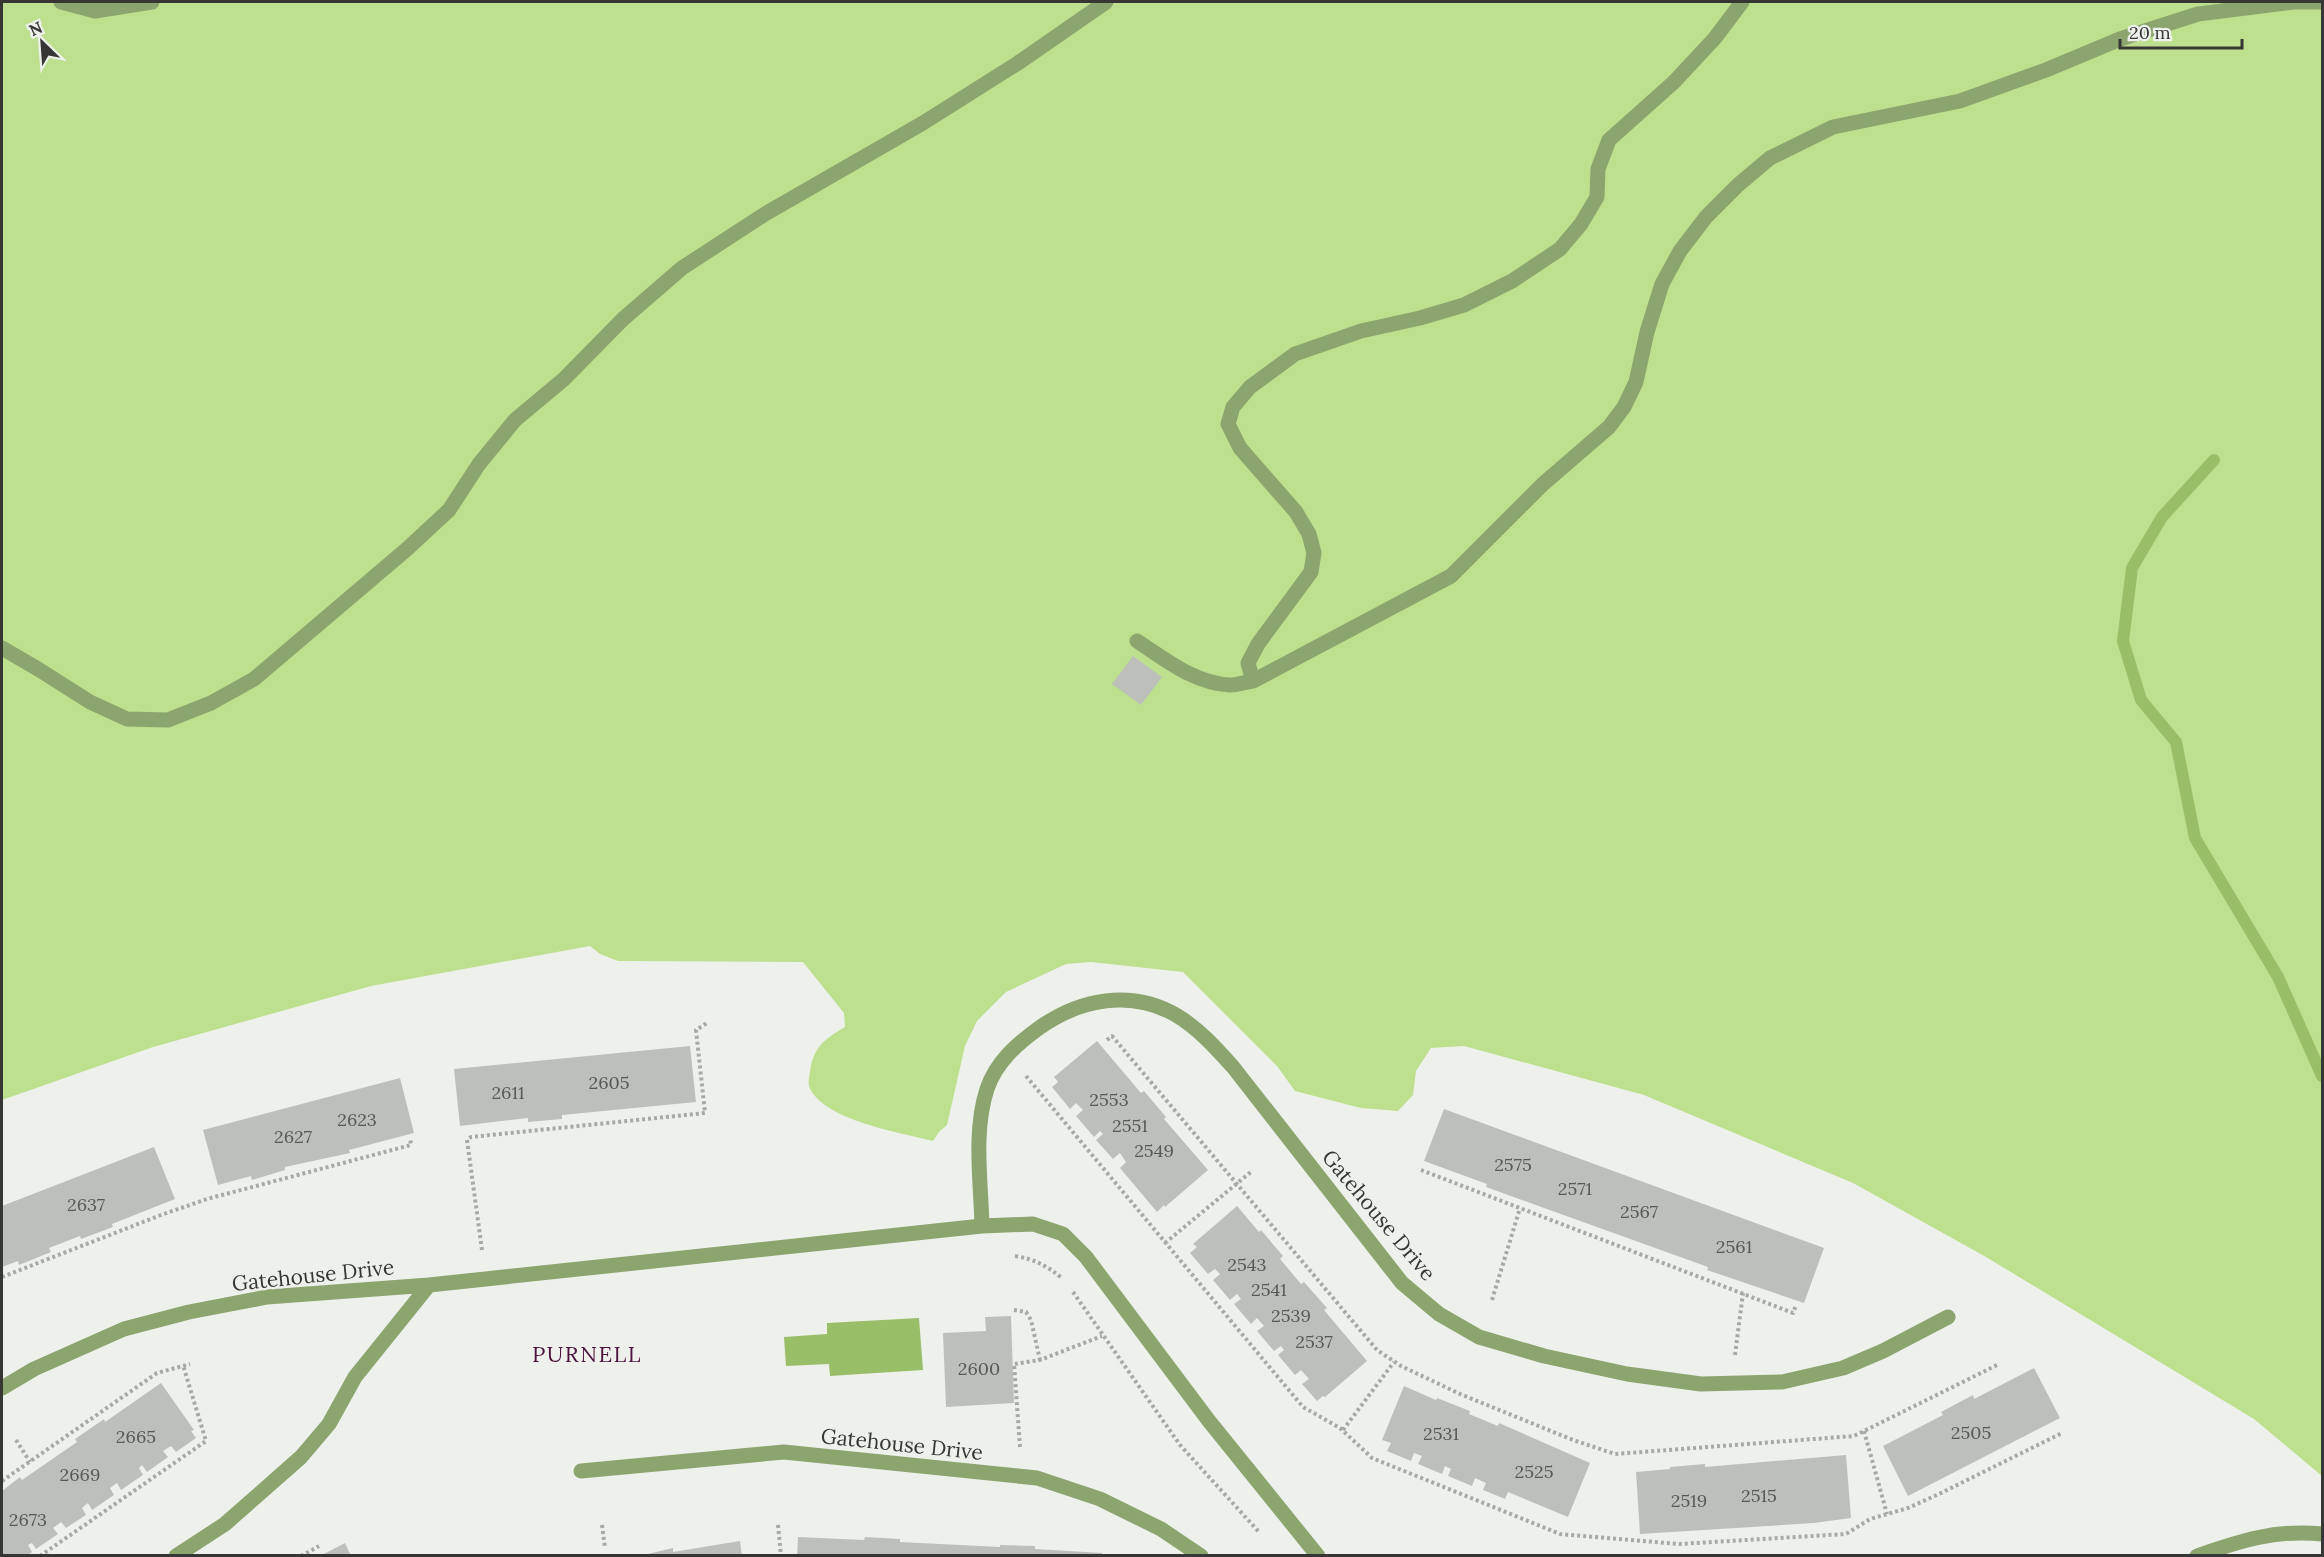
<svg xmlns="http://www.w3.org/2000/svg" width="2324" height="1557" font-family="Lora,serif">
	<style>
		.green { fill: #bce08d }
		.water { fill: #99be68 }
		.lines { fill: none; stroke-linecap: round; stroke-linejoin: round }
		.stream { stroke: #99be68; stroke-width: 12 }
		.building { fill: #bdc0ba }
		.path { stroke: #a7a9a4; stroke-width: 4; stroke-dasharray: 3 3; stroke-linecap: butt }
		.lane { stroke: #8ca46e; stroke-width: 15 }
		.street { stroke: #8ca46e; stroke-width: 15 }
		.labels { text-anchor: middle; dominant-baseline: central; stroke-width: 4.5; stroke-linejoin: round; paint-order: stroke }
		.number-label { font-size: 18px; fill: #585956 }
		.street-label { font-size: 21px; fill: #363735; stroke: #eef1eb }
		.neighbourhood-label { font-size: 22px; letter-spacing: 1.5px; fill: #4c1540; stroke: #eef1eb }
	</style>
	<rect width="100%" height="100%" fill="#eef1eb"/>
	<!-- green -->
	<path class="green" d="M2,2H2322V1476L2254,1419L1986,1257L1853,1183L1644,1095L1464,1046L1431,1048L1416,1071L1413,1095L1398,1111L1361,1108L1295,1091L1277,1066L1183,972L1091,962L1066,964L1006,992L977,1021L965,1046L947,1125L939,1132L933,1141C902,1133 821,1120 809,1086C808,1082 809,1077 810,1072C813,1048 824,1039 845,1027L844,1013L803,962L618,961L600,954L590,946L371,986L153,1047L2,1100Z"/>
	<!-- water -->
	<path class="water" d="M919,1318L923,1370L830,1376L829,1364L786,1366L784,1337L827,1334V1323Z"/>
	<g class="lines">
		<!-- stream -->
		<path class="stream" d="M2214,460L2162,517L2132,568L2123,641L2141,700L2176,742L2195,838L2278,977L2322,1076"/>
	</g>
	<!-- building -->
	<path class="building" d="M1133,656L1162,677L1141,705L1112,684Z
		M1097,1041L1141,1093L1144,1091L1166,1117L1164,1119L1208,1170L1165,1207L1164,1205L1157,1212L1120,1168L1126,1162L1120,1153L1113,1159L1096,1140L1103,1134L1100,1131L1094,1137L1076,1116L1083,1110L1076,1103L1070,1109L1052,1087L1058,1082L1054,1077Z
		M690,1046L696,1102L562,1115V1119L528,1122V1118L460,1126L454,1069Z
		M400,1078L414,1133L349,1150L350,1153L285,1167V1170L252,1180L251,1176L218,1185L203,1130Z
		M1444,1109L1824,1248L1804,1303L1707,1270L1708,1267L1486,1187L1487,1184L1424,1161Z
		M154,1147L175,1199L112,1224L113,1227L81,1239L80,1236L49,1248L51,1252L19,1265L18,1261L2,1267V1206Z
		M1237,1206L1259,1232L1261,1230L1283,1256L1280,1259L1301,1284L1304,1282L1327,1308L1324,1310L1367,1361L1325,1397L1323,1396L1317,1401L1302,1384L1309,1379L1301,1370L1295,1375L1278,1355L1284,1350L1281,1346L1274,1351L1257,1331L1264,1326L1257,1318L1251,1324L1234,1304L1241,1299L1237,1294L1230,1300L1213,1280L1220,1274L1215,1269L1208,1274L1190,1253L1197,1247L1193,1244Z
		M1011,1316L1014,1403L946,1407L943,1333L986,1331L985,1317Z
		M2034,1368L2060,1418L1908,1496L1883,1446L1943,1415L1941,1412L1973,1395L1974,1399Z
		M161,1383L194,1430L191,1431L196,1438L176,1452L171,1446L163,1451L168,1457L147,1472L142,1465L139,1468L143,1475L121,1490L117,1483L110,1488L114,1495L92,1510L88,1503L82,1508L86,1515L66,1528L61,1522L53,1528L58,1534L36,1549L32,1543L28,1545L32,1552L27,1556H2V1491L20,1477L22,1480L77,1442L75,1439L104,1419L105,1422Z
		M1404,1386L1436,1400L1437,1398L1470,1411L1469,1414L1498,1426L1499,1423L1590,1463L1568,1517L1508,1492L1505,1499L1483,1490L1486,1483L1475,1478L1472,1486L1448,1476L1451,1469L1445,1466L1442,1474L1418,1464L1422,1456L1414,1453L1411,1461L1387,1451L1391,1443L1382,1440Z
		M1846,1455L1851,1518L1814,1523L1640,1534L1636,1472L1670,1469V1467L1705,1464V1467Z
		M798,1537L864,1540L865,1537L900,1539V1542L1000,1547V1545L1035,1546V1549L1102,1553V1556H797Z
		M740,1541L742,1556H639L673,1548V1552Z
		M345,1543L351,1556H320Z"/>
	<g class="lines">
		<!-- path -->
		<path class="path" d="M1107,1040L1112,1036L1377,1350L1401,1366L1460,1394L1573,1440L1615,1454L1854,1436L1999,1364
			M1026,1076L1303,1407L1340,1428L1372,1458L1560,1534L1679,1544L1846,1534L1870,1519L1908,1508L1939,1494L2062,1433
			M1421,1170L1793,1313L1796,1305
			M1165,1243L1252,1171
			M482,1250L467,1140L471,1137L705,1113L696,1030L707,1023
			M1015,1256C1035,1259 1047,1266 1063,1279
			M2,1277L161,1215L207,1199L411,1145L410,1138
			M1073,1292L1180,1445L1259,1532
			M1492,1300L1520,1208
			M1014,1310L1026,1312L1031,1320L1040,1360
			M1735,1355L1743,1293
			M1343,1430L1394,1362
			M1864,1431L1887,1514
			M16,1440L30,1462
			M1020,1447L1014,1364L1040,1360L1102,1336
			M2,1481L157,1373L190,1364
			M602,1525L605,1548
			M778,1525L781,1556
			M40,1556L206,1441L183,1365
			M301,1556L319,1546"/>
		<!-- lane -->
		<path class="lane" d="M61,2L95,11L152,2
			M1137,641C1165,659 1195,684 1230,685C1237,685 1245,682 1253,681L1451,576L1543,484L1609,427L1624,407L1636,382L1647,332L1662,284L1680,251L1706,217L1738,185L1770,158L1833,127L1960,101L2046,70L2120,39L2198,14L2294,2H2322
			M2,648L38,669L90,702L127,719L168,720L211,703L254,679L407,549L449,510L479,464L515,420L564,379L623,319L682,268L765,214L923,123L1018,63L1106,2
			M1253,681L1248,663L1258,644L1311,572L1314,553L1309,534L1296,512L1240,448L1228,424L1233,407L1250,387L1295,354L1361,331L1420,318L1464,305L1512,281L1560,249L1581,224L1597,197L1598,169L1609,140L1674,82L1715,38L1742,2"/>
		<!-- street -->
		<path class="street" d="M982,1226C981,1182 973,1132 987,1089C996,1062 1017,1044 1039,1028C1080,999 1131,989 1176,1015C1198,1028 1216,1048 1233,1067L1402,1283L1439,1314L1479,1337L1544,1356L1627,1374L1701,1384L1782,1382L1843,1368L1883,1351L1948,1317
			M2,1388L34,1369L124,1329L189,1312L267,1297L429,1285
			M581,1471L784,1452L1037,1478L1100,1499L1161,1529L1201,1556
			M176,1556L225,1524L301,1457L329,1424L355,1377L429,1285L982,1226L1033,1224L1063,1234L1086,1257L1209,1421L1318,1556
			M2197,1556C2239,1541 2277,1529 2322,1534"/>
	</g>
	<g class="labels">
		<!-- number labels -->
		<g class="number-label">
			<text x="609" y="1082">2605</text>
			<text x="508" y="1092">2611</text>
			<text x="1109" y="1099">2553</text>
			<text x="357" y="1119">2623</text>
			<text x="1130" y="1125">2551</text>
			<text x="293" y="1136">2627</text>
			<text x="1154" y="1150">2549</text>
			<text x="1513" y="1164">2575</text>
			<text x="1575" y="1188">2571</text>
			<text x="86" y="1204">2637</text>
			<text x="1639" y="1211">2567</text>
			<text x="1734" y="1246">2561</text>
			<text x="1247" y="1264">2543</text>
			<text x="1269" y="1289">2541</text>
			<text x="1291" y="1315">2539</text>
			<text x="1314" y="1341">2537</text>
			<text x="979" y="1368">2600</text>
			<text x="1971" y="1432">2505</text>
			<text x="1441" y="1433">2531</text>
			<text x="136" y="1436">2665</text>
			<text x="1534" y="1471">2525</text>
			<text x="80" y="1474">2669</text>
			<text x="1759" y="1495">2515</text>
			<text x="1689" y="1500">2519</text>
			<text x="28" y="1519">2673</text>
		</g>
		<!-- street labels -->
		<g class="street-label">
			<text transform="translate(1379 1215) rotate(50)">Gatehouse Drive</text>
			<text transform="translate(313 1275) rotate(-6)">Gatehouse Drive</text>
			<text transform="translate(902 1444) rotate(6)">Gatehouse Drive</text>
		</g>
		<!-- neighbourhood labels -->
		<g class="neighbourhood-label">
			<text x="587" y="1354">PURNELL</text>
		</g>
	</g>
	<!-- border -->
	<rect width="2324" height="1557" fill="none" stroke="#363735" stroke-width="6"/>
	<!-- north arrow -->
	<g transform="translate(42 42) rotate(335)" stroke="#eef1eb" stroke-width="4.5" paint-order="stroke">
	<path d="M0-4.5L10 22L0 15L-10 22Z" fill="#363735"/>
	<text y="-9" font-size="16" font-weight="bold" text-anchor="middle" fill="#363735">N</text>
	</g>
	<!-- scale -->
	<path d="M2120 39v9h122v-9" fill="none" stroke="#363735" stroke-width="3"/>
	<text x="2129" y="39" font-size="18" fill="#363735" stroke="#eef1eb" stroke-width="4.5" paint-order="stroke">20 m</text>
</svg>
